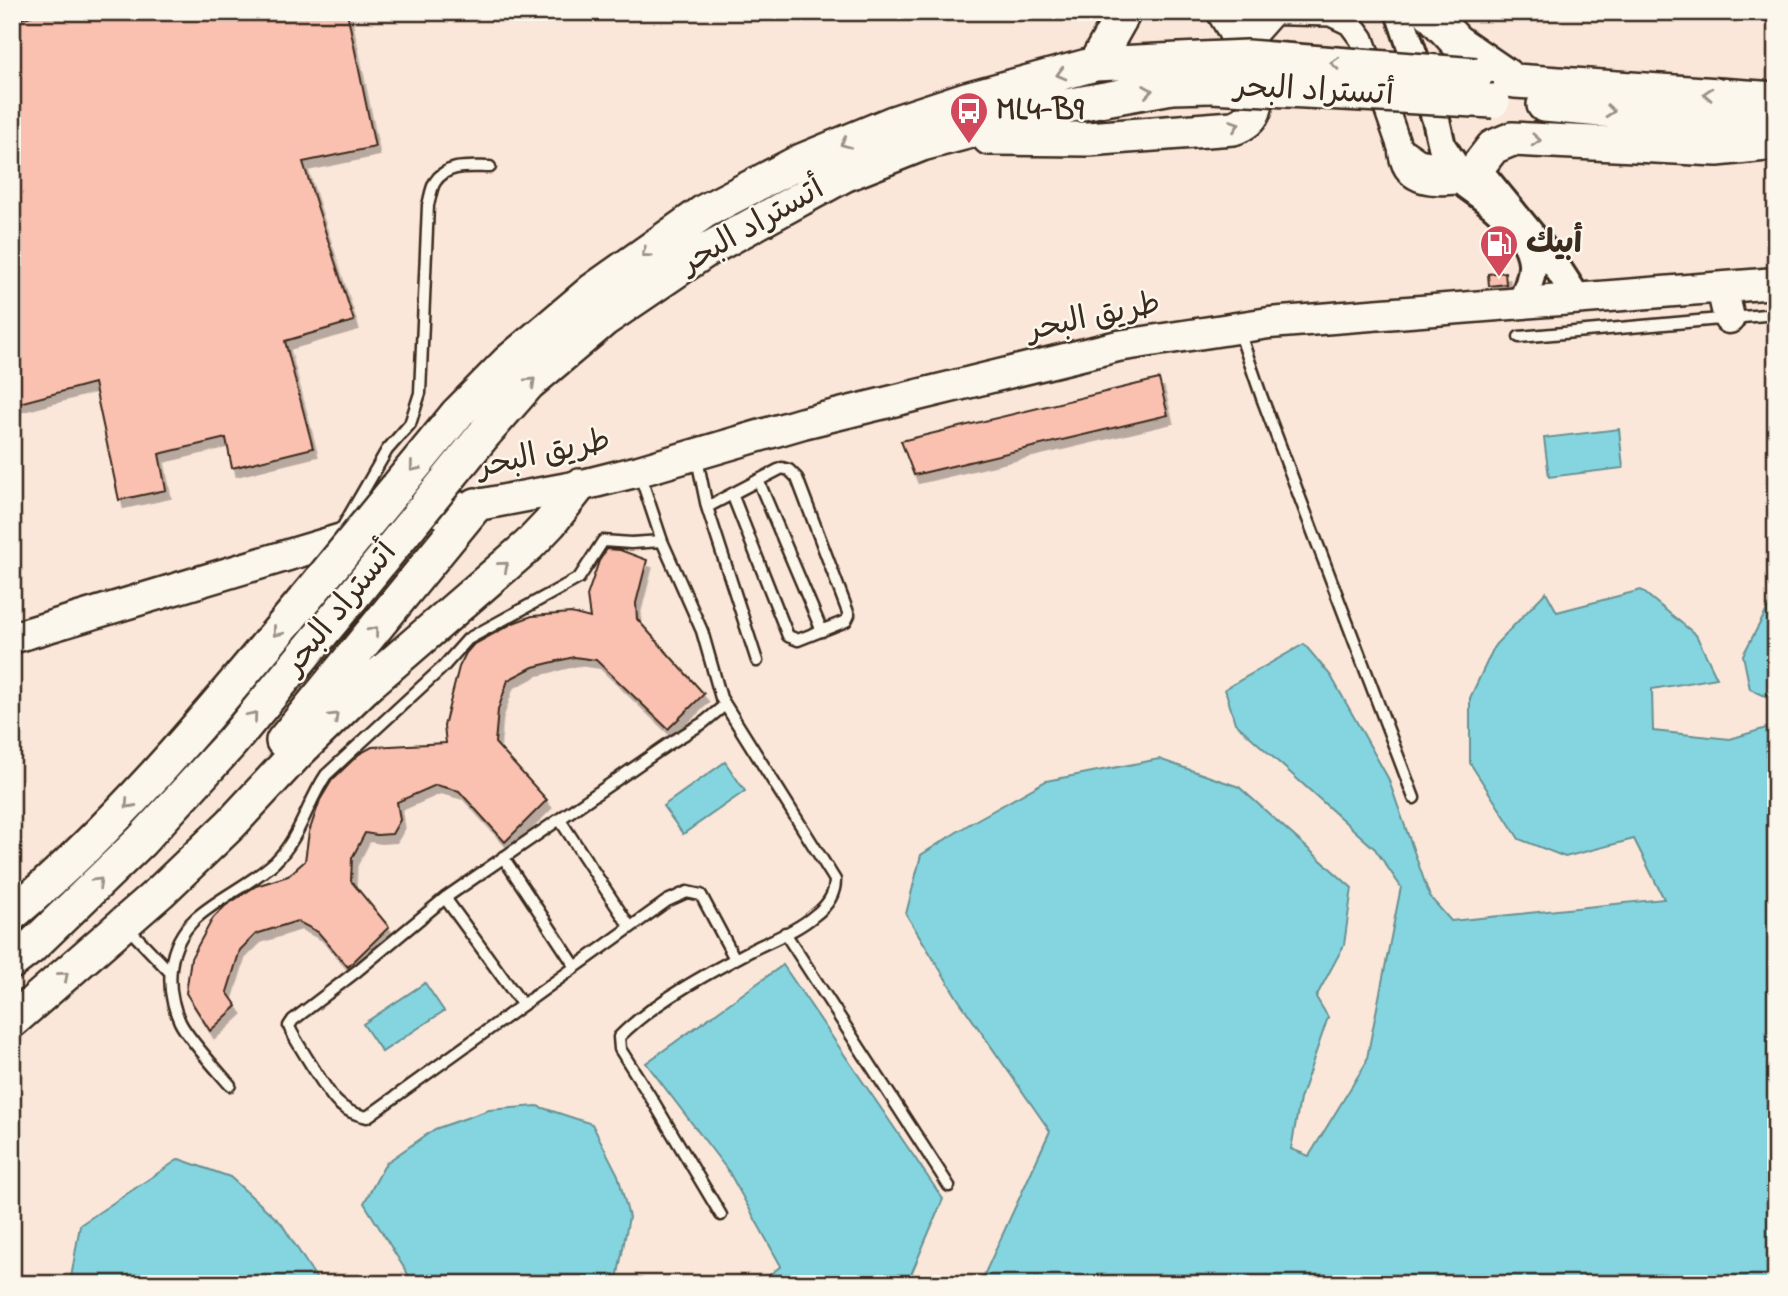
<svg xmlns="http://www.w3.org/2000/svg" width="1788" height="1296" font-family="'Indie Flower','Playpen Sans Arabic',sans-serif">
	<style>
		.water { fill: #85d5e0; stroke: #679192; stroke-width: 2 }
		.building { fill: #fac1b0; stroke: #3b2a1e; stroke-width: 2; filter: url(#shadow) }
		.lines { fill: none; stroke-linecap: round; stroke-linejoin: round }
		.service-casing { stroke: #3b2a1e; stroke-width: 15 }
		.tertiary-casing { stroke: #3b2a1e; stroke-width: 28 }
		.secondary-casing { stroke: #3b2a1e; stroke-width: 32 }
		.primary-casing { stroke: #3b2a1e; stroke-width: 35 }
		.motorway-casing { stroke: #3b2a1e; stroke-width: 38 }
		.service { stroke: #fbf7ec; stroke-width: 10 }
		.tertiary { stroke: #fbf7ec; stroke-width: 23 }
		.secondary { stroke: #fbf7ec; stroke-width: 26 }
		.primary { stroke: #fbf7ec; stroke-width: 30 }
		.motorway { stroke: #fbf7ec; stroke-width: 33 }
		.motorway-bridge-casing { stroke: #3b2a1e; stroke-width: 38; stroke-linecap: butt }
		.motorway-bridge { stroke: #fbf7ec; stroke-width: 33 }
		.oneway { stroke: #9b9085 }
		.labels { text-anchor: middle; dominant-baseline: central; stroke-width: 5; stroke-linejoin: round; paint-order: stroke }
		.street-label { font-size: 32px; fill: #3b2a1e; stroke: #fbf7ec }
		.poi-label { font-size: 32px; font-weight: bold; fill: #3b2a1e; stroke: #fbf7ec; text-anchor: start }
	</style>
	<defs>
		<filter id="shadow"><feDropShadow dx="4.5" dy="8" stdDeviation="0" flood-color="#0004"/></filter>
	</defs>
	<rect width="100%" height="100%" fill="#fbe7da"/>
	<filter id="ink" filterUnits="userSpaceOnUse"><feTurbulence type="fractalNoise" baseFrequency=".0143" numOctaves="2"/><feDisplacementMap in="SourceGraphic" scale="14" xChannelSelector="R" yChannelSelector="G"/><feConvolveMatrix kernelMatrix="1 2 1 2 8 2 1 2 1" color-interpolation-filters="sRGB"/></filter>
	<g filter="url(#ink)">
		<!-- water -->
		<path class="water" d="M1619,429L1623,468L1549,477L1544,438Z
			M1641,590L1696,635L1717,678L1652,689L1653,731L1730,739L1776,725V1284H980L1050,1131L958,999L906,914L921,855L971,823L1046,781L1159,759L1239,787L1352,888L1344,945L1316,997L1328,1017L1300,1099L1291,1149L1309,1156L1366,1063L1401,887L1375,849L1235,723L1225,689L1304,644L1331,676L1388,778L1430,897L1451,921L1664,899L1634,839L1565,857L1519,839L1470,763V698L1495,645L1546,592L1557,612Z
			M1776,593V701L1750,689L1743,655Z
			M725,762L745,791L683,834L663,806Z
			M783,965L943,1199L907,1284H758L781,1266L729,1172L646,1063Z
			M425,983L444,1011L382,1052L363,1024Z
			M537,1106L592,1124L618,1175L629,1217L618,1274L610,1284H414L364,1203L386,1163L435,1129L489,1110Z
			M179,1159L230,1177L281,1223L320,1284H70L80,1225Z"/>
		<!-- building -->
		<path class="building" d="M43,12H347L375,147L303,162L354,321L285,341L313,448L232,468L226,438L159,454L166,490L119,500L94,383L12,405V22Z
			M1505,272L1506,284L1489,286L1488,274Z
			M1159,379L1168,415L914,475L901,441Z
			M607,549L620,550L647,560L636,603L637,619L704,694L668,729L596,660L574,657L533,667L508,680L498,710L495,743L547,800L505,842L459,791L436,785L397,802L400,820L392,834L377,835L365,833L352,858L351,881L389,927L348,967L318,932L297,921L256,934L240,950L227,992L237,1006L210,1031L186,993L191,958L213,918L225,906L256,886L288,876L305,861L309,832L320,800L332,780L359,754L372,747L446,743L444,726L459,667L466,653L473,645L513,623L532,616L571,613L590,618L587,596L599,561Z"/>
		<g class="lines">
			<defs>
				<path id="service" d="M1239,331L1262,398L1414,798
					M1519,337L1776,314
					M697,459L707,507L757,661
					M640,475L662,541L702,631L721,698L835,880C835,895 827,906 815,915C798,930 774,939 754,949C708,973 655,1001 619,1037L620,1049L653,1101L721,1215
					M758,480L822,631
					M707,507L782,468L789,470L797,478L849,615L846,621L798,640L788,636L732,494
					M338,535L387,450L410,424L420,393L428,205C430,199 431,188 435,182C447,163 471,167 490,167
					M725,705L703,723L667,745L445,898L357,971L293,1020L289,1026C291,1034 330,1096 337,1102C346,1111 355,1114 367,1117L667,901L687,892L701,895L735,959
					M560,820L630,927
					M503,857L575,966
					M445,898L522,1004
					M127,927L170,972
					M785,933L949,1186
					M230,1085C217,1070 187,1037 180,1022C164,987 167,945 196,918C220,897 251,884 275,862C300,838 307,803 326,775L443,667L468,639L579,578L603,541L631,543L662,541"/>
				<path id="tertiary" d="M1255,12L1331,14L1350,23L1362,39L1400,148C1403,184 1429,184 1458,182
					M1400,148L1419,161L1453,167"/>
				<path id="secondary" d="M1399,12L1436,120L1442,146L1454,164
					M1480,172L1553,261L1577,298
					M1466,185C1489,201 1530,232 1532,263C1533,277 1526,292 1520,304"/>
				<path id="primary" d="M1722,288L1729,318
					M441,512L579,486L639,471L803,423L1118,346L1269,323L1776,283
					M12,638L345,538"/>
				<path id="motorway" d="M1429,12L1456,41L1507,76
					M1245,50L1251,31L1267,13
					M1095,64L1122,16
					M1476,75L1515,81L1776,99
					M1544,105L1776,125
					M989,138L1088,139L1233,128C1242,125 1250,121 1254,111C1263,88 1237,32 1224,12
					M1479,165L1493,147L1512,139L1717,149L1776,143
					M457,414L508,362L592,291L705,211L801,161L893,123L966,99L1095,64L1201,59
					M485,433L528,384L605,319L705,251L844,175L922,144L1066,106L1172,87L1211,86
					M283,741L476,505
					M12,914C129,816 224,696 321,580
					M12,962L29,949L141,841L231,743L352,597
					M12,1021L160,892L231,824L298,752L365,687L529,545L550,523L579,486"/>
			</defs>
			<!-- service casing -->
			<use href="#service" class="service-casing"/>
			<!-- tertiary casing -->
			<use href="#tertiary" class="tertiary-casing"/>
			<!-- secondary casing -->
			<use href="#secondary" class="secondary-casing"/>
			<!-- primary casing -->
			<use href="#primary" class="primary-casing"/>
			<!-- motorway casing -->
			<use href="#motorway" class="motorway-casing"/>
			<!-- service -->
			<use href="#service" class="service"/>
			<!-- tertiary -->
			<use href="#tertiary" class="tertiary"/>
			<!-- secondary -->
			<use href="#secondary" class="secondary"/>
			<!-- primary -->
			<use href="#primary" class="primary"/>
			<!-- motorway -->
			<use href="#motorway" class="motorway"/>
			<defs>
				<path id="motorway-bridge" d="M1201,59L1247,57L1476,75
					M1211,86L1493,101
					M321,580L457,414
					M352,597L485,433"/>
			</defs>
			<!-- motorway-bridge casing -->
			<use href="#motorway-bridge" class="motorway-bridge-casing"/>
			<!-- motorway-bridge -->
			<use href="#motorway-bridge" class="motorway-bridge"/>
		</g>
		<!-- one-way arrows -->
		<defs><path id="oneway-chevron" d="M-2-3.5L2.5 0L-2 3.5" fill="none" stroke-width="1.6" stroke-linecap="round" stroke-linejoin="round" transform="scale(1.75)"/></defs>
		<g class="oneway">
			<use href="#oneway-chevron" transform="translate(1335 63) rotate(-176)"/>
			<use href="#oneway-chevron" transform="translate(1061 74) rotate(165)"/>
			<use href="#oneway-chevron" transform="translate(1148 91) rotate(-8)"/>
			<use href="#oneway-chevron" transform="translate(1708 94) rotate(-176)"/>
			<use href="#oneway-chevron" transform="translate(1610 111) rotate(5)"/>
			<use href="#oneway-chevron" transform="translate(1235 125) rotate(-18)"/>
			<use href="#oneway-chevron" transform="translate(1536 140) rotate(3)"/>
			<use href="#oneway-chevron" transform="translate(845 143) rotate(157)"/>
			<use href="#oneway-chevron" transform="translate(646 253) rotate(145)"/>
			<use href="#oneway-chevron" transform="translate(531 382) rotate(-43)"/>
			<use href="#oneway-chevron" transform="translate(414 467) rotate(129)"/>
			<use href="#oneway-chevron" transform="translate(504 566) rotate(-41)"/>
			<use href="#oneway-chevron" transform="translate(374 631) rotate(-51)"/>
			<use href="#oneway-chevron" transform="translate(277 632) rotate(130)"/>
			<use href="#oneway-chevron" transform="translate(253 716) rotate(-50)"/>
			<use href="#oneway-chevron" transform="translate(334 717) rotate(-44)"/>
			<use href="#oneway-chevron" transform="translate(129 804) rotate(132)"/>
			<use href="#oneway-chevron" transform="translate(98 882) rotate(-44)"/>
			<use href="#oneway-chevron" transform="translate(64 976) rotate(-41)"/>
		</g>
	</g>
	<!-- icons -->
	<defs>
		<symbol id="bus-pin" viewBox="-11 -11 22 30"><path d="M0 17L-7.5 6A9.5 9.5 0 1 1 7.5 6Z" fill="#d1495b" stroke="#fbf7ec"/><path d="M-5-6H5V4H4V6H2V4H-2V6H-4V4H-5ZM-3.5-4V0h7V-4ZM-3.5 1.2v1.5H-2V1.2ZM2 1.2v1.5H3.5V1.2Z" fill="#fff"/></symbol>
		<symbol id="fuel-pin" viewBox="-11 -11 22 30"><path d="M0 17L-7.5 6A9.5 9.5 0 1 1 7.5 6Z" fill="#d1495b" stroke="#fbf7ec"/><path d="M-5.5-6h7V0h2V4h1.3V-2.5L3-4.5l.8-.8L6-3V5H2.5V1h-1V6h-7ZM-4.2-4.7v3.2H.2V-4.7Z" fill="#fff"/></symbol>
	</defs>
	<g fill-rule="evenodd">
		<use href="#bus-pin" x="947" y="89" width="44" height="60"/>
		<use href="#fuel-pin" x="1477" y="222" width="44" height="60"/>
	</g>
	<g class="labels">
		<!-- street labels -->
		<g class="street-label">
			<text transform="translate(1314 92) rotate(3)">أتستراد البحر</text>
			<text transform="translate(753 227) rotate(-30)">أتستراد البحر</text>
			<text transform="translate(1094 318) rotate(-12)">طريق البحر</text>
			<text transform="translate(544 455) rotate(-12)">طريق البحر</text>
			<text transform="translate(341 609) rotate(-51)">أتستراد البحر</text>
		</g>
		<!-- poi labels -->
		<g class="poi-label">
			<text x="996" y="111">ML4-B9</text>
			<text x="1526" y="244">أبيك</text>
		</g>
	</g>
	<!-- margin -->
	<rect width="1788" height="1296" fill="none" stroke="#fbf7ec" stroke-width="42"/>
	<rect x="21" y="21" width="1746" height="1254" fill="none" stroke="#3b2a1e" stroke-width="2.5" filter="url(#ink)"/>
</svg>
